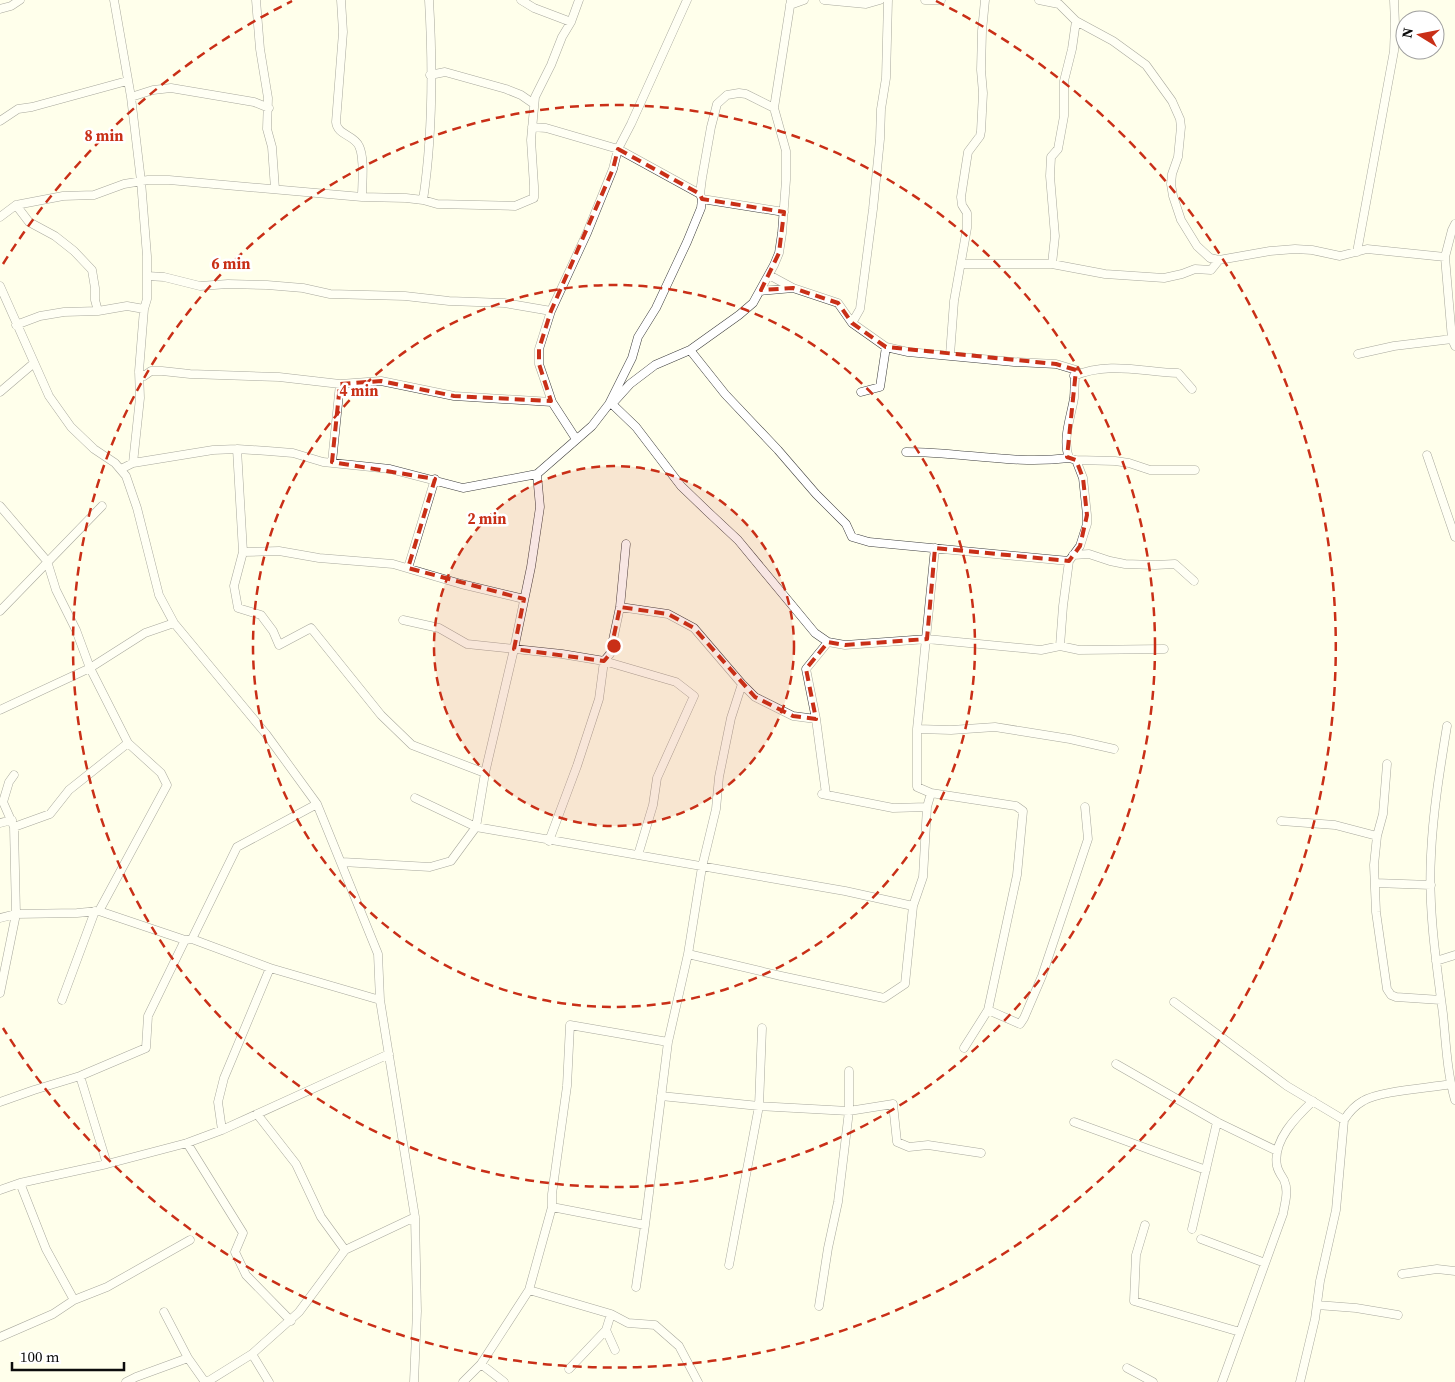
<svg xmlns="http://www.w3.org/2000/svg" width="1455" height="1382" font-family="'Source Serif 4',serif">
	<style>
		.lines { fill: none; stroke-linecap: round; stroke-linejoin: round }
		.minor-casing { stroke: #3f3f3f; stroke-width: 9 }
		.minor { stroke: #fff; stroke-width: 8 }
		.marked { fill: none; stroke: #c92f17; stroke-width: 4; stroke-dasharray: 10 6; stroke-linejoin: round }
		.ring { fill: none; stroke: #c92f17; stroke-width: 2.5; stroke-dasharray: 9 6 }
		.centre { fill: #c92f17; stroke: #fff; stroke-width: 2.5 }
		.ring-label { font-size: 15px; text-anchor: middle; font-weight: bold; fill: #c92f17; stroke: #fff; stroke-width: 5; stroke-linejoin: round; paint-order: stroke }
	</style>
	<rect width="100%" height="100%" fill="#ffffeb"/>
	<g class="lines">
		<defs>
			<path id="minor" d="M114,0L131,97L141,181L147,256V299L144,309L139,371L140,398L133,463
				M256,0L260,49L268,98L267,129L272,147L275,189
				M341,0L343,32L336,122C337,135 354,135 359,146C365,158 362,183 362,197
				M521,0L534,8L571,22
				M824,0L866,4L880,0
				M925,0H941
				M1039,0L1059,4L1076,21L1113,41L1146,65L1172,101L1180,119L1181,127L1178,157L1172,174L1171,184L1173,196L1181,220L1197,246L1210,258L1219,260L1270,251L1295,249L1312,250L1340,256L1367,249L1445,257
				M790,5L804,0
				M0,9L11,6L20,0
				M430,75L445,72L506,89L521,95L534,104
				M131,97L153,90L171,88L254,102L269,108
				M0,121L18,109L32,107L127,81
				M532,127L546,128L618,149L700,194
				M702,199L784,212
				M423,200C433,134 433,67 429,0
				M16,205L29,222L55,236L74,251L92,270L95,288V300L98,311
				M0,217L16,205L63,196L94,195L124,184L148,180H169L362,197L406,198L423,200L437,204L515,206L534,198V186L531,140L535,97L551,65L562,37L571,22L579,0
				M1455,224L1452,230L1445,257L1452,339L1455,346
				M1357,252L1394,51L1395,24L1394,0
				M961,264H1052L1105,274L1164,278L1182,274L1195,269L1211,270L1219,260
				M1052,264L1055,236L1050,176L1051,157L1058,149L1064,116V81L1072,49L1076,21
				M769,275L793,288L838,303L852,323L886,347L908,352L1014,362L1056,364L1076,370C1074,379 1075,388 1074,398C1071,417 1062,439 1069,458
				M147,276L164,277L200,286L228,284L267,285L303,288L330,294L405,296L449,301L504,303L551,311
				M0,286L49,396L71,427L94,449L115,463L126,476L137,508L159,595L174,623L266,734L317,804L378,954L380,1000L415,1217L417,1311L414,1382
				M760,291L793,288
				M852,323L860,309L873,209L880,139L881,109L886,78L888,0
				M16,325L40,316L64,312L98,311L127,306L144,309
				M690,350L725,394L778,450L816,494L846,524L852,537L869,542L1069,561
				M1358,354L1394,346L1452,339
				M950,355L954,301L967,228V213L962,205L961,197L965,171L968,152L980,136L981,131L983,93L981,70L982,31L985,0
				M139,372L144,376L151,371H162L190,374L279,377L340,384L381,381L454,396L552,402
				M1074,376C1108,361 1143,372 1178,373L1192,389
				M0,392L34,363
				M861,392L880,387L886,347
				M609,404L632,358L638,337L656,308L687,242L701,208L702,199L700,194L702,178L711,127L717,104L727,95L739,93L746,94L774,108
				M612,404L636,427L681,486L707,511L738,540L815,633L828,642L845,645L927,639L1041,650L1060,646L1079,650L1164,649
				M576,439L552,402L548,390L539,364V349L551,311L587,233L613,169L618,149L631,124L687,0
				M237,449L243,552L234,586L238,608L261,615L273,631L279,645L311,628L381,715L412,745L485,773
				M906,452C962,452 1014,465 1069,458L1076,460L1115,461L1129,463L1150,470H1195
				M1427,455L1455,537
				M332,462L340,384
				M121,469L133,463L213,450L237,449L268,451L293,453L323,462L390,469L463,488L537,474L592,426L609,404H612L630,384L655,365L690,350L739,315L753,303L774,265L779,253L782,233L786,180V151L774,108L791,0
				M0,506L47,561L56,590L76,630L90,668L128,743L161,773L167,785L99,911
				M243,552L279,551L319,558L393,564L461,584L524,599
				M1073,555L1089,554L1110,561L1125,564L1155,565L1175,564L1194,581
				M408,568L435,479
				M620,607L668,614L694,628L742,684L755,697L793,716L816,719L826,794
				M0,611L102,506
				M403,620L439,628L467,644L562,654L604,661L676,682L694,696L657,778L653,805L638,855
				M1060,646L1063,606L1069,561L1080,546L1087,524V515L1083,478L1076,460
				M0,710L90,668L145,633L174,623
				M816,719L806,669L828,642
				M1447,726C1440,769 1433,811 1431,855C1428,908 1436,961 1443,1014C1446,1043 1447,1072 1455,1100
				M917,729L951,730L995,727L1070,739L1114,749
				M1387,764L1383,814L1377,836L1374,865L1376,912L1387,989L1391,995L1396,997L1441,1000
				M931,793L1016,806L1023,811L1017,875L988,1010L964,1048
				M822,794L893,808L927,807
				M415,798L476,827L845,891L913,906
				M1281,821L1335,825L1377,836
				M0,823L12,820
				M14,827L50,814L69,790L128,743
				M549,841L577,766L599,699L604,661L610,654L620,607L626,544
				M342,862L430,867L451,861L476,827L485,773L514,649L531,567L540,507L537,474
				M1375,883L1431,885
				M0,918L16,914L77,913L99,911L185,940L192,939L270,968L380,1000
				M192,939L237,847L317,804
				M688,954L781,976L884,998L905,984L913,906L923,877L927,807L931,793L917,787V729L935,548
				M1436,961L1455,955
				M0,993L16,914L14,827L3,802L9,782L14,775
				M62,1000L95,911
				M1174,1002L1287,1086L1344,1120
				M988,1010L1020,1024L1024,1018L1042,976L1088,839L1085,807
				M1116,1064L1217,1122L1277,1151
				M80,1076L107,1164
				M661,1096L759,1106L849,1111L893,1104L897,1142L909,1147L928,1145L981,1153
				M0,1102L34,1090L80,1076L146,1048L148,1016L185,940
				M257,1114L296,1164L321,1217L345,1250
				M1074,1122L1206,1170
				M222,1130L218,1102L224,1078L270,968
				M187,1143L243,1233L235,1252L246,1275L291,1321
				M20,1183L46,1249L74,1300
				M0,1190L20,1183L107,1164L187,1143L222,1130L389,1054
				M552,1207L645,1225
				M1145,1225L1136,1255L1134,1301L1240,1332
				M1192,1229L1217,1122
				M1201,1239L1265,1263
				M729,1265L759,1106L762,1028
				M1402,1274L1437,1269L1455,1271
				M636,1287L645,1225L668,1042L688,954L702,867L716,809L719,777L731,718L742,684
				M529,1290L611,1314L628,1323L655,1325L679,1346L698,1382
				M1317,1305L1356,1308L1398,1315
				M819,1306L828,1248L838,1202L849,1111V1071
				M164,1312L188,1358L205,1382
				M611,1314L606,1330L615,1350
				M0,1337L53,1314L74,1300L107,1287L190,1240
				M252,1354L269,1382
				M481,1364L504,1382
				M1127,1368L1153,1382
				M569,1369L606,1330
				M126,1382L136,1377L188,1358
				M207,1382L252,1354L299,1312L345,1250L415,1217
				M463,1382L481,1364L529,1290L552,1207V1194L567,1086L570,1025L668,1042
				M1222,1382L1283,1214C1285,1202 1289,1191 1284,1180C1281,1175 1278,1171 1277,1166C1272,1141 1296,1117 1313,1101
				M1300,1382L1315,1319L1320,1281L1336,1210L1344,1120C1349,1112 1354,1106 1363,1101C1379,1091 1430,1088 1451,1084"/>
		</defs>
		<!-- minor casing -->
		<use href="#minor" class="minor-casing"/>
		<!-- minor -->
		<use href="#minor" class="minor"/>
	</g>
	<!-- marked area -->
	<path d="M0 0H1455V1382H0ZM618,149L700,194L702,199L784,212L779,253L761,290L793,288L838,303L852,323L886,347L1056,364L1076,370L1067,457L1076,460L1083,478L1087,515L1080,546L1069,561L935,548L927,639L845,645L828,642L806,669L816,719L793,716L755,697L694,628L668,614L620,607L610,654L604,661L514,649L524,599L408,568L435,479L332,462L340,384L381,381L454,396L551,401L539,364V349L551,311L613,169Z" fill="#ffffeb" fill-opacity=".55" fill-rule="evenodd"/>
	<path class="marked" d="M618,149L700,194L702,199L784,212L779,253L761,290L793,288L838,303L852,323L886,347L1056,364L1076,370L1067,457L1076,460L1083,478L1087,515L1080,546L1069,561L935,548L927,639L845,645L828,642L806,669L816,719L793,716L755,697L694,628L668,614L620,607L610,654L604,661L514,649L524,599L408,568L435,479L332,462L340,384L381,381L454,396L551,401L539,364V349L551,311L613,169Z"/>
	<!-- distance rings -->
	<circle cx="614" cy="646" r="180" fill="#c92f17" fill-opacity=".12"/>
	<g class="ring">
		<circle cx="614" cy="646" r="180"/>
		<circle cx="614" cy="646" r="361"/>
		<circle cx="614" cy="646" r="541"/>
		<path d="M3 264A721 721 0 0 1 292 1M936 1A721 721 0 1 1 3 1028"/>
	</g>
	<circle cx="614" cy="646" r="8" class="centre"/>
	<g class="ring-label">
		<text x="104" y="141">8 min</text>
		<text x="231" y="269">6 min</text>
		<text x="359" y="396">4 min</text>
		<text x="487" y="524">2 min</text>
	</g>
	<!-- north arrow -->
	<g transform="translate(1420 35) rotate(280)"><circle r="24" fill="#ffffff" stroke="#9e9e9e"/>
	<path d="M0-4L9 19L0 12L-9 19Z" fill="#c92f17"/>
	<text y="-8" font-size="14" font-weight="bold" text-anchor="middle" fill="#0c0c0c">N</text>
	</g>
	<!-- scale -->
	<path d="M12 1362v8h112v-8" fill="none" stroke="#0c0c0c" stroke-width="2.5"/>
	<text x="20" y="1362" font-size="15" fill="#0c0c0c" stroke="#ffffff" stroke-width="4" paint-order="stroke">100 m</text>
</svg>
